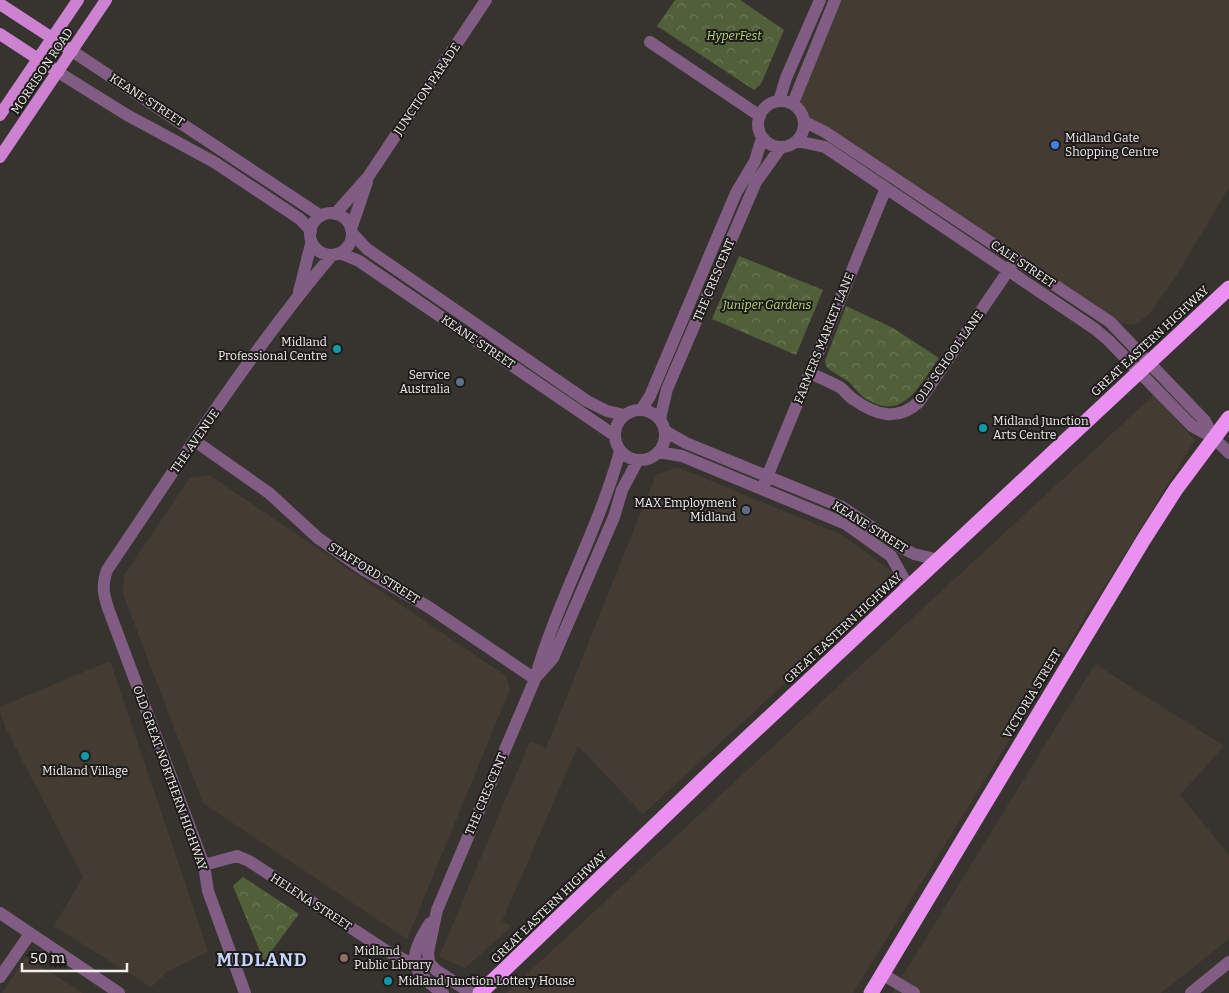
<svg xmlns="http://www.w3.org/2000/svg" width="1229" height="993" font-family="Bitter,serif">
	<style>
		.built { fill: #443c33 }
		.park { fill: url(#park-crowns) }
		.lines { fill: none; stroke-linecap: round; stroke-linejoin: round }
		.minor { stroke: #815d83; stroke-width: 12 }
		.major { stroke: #cc82d1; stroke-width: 12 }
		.highway { stroke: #ea90f0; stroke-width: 15 }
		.shop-dot { fill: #3f7fe0; stroke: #1d1c1a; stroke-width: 2 }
		.culture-dot { fill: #0f9aa8; stroke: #1d1c1a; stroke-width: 2 }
		.service-dot { fill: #5c6f8a; stroke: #1d1c1a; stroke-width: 2 }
		.education-dot { fill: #8d6e63; stroke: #1d1c1a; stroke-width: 2 }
		.labels { text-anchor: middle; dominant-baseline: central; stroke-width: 4; stroke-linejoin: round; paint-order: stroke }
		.park-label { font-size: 12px; font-style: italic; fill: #b5d977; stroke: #1d1c1a }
		.street-label { font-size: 12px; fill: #f1eeec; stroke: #1d1c1a }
		.poi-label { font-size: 12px; fill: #f1eeec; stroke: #1d1c1a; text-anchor: start }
		.district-label { font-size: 18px; font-weight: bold; letter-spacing: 1px; fill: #c8d3fd; stroke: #1d1c1a }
	</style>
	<defs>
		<pattern id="park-crowns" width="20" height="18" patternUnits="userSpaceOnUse" patternTransform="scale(1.25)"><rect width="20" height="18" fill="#516038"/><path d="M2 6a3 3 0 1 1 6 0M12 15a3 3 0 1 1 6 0" fill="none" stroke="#6a7755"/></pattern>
	</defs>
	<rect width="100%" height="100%" fill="#373430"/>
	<!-- built -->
	<path class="built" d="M835,0H1229V188L1176,276L1150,313L1135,325L1110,322L805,122L803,115L793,103Z
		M1154,395L1195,440L853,993H506Z
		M677,467L842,535L900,577L643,814L578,746L502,921L512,926L465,968L439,957L530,741L546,748L656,475Z
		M209,475L506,676L510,689L407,939L203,803L123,594L124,575L190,478Z
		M110,661L208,951L168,971L151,987L54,926L83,877L6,729L0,711V707Z
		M1095,664L1224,746L1180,795L1229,855V939L1161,993H892Z
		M26,957L83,993H2Z"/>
	<!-- park -->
	<path class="park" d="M675,0H740L784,30L761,84L754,90L657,26Z
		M739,256L823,290L796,355L712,319Z
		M846,306L893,328L939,358C918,387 902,425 862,396C858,393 855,388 851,384C844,377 833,374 826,366L825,361Z
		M243,877L299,914L264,961L233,886Z"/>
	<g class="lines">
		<!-- minor -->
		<path class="minor" d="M650,42L760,116
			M72,51L321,216
			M58,72L127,115L214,162L300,219L311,231
			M758 124a23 23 0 1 1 46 0a23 23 0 1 1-46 0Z
			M779,101L786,78L820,0
			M793,103L835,0
			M805,122L825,132L1110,322L1205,421L1214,438
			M797,141L825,147L1095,329L1108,340L1192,426L1214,438L1229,453
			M310 234a21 21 0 1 1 42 0a21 21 0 1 1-42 0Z
			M335,214L368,177L486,0
			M351,229L367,182
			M352,233L367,249L587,401L607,411L624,415
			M340,253L359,261L614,435
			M299,292L311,244
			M810,373C820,378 831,382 841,388C845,391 848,396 853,399C875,415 897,422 919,402L1012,265
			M615 435a25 25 0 1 1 50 0a25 25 0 1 1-50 0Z
			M641,410L650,396L736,193L755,161L762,138
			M660,419L667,389L756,182L781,147
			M665,431L686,443L842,507L904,549L914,554L939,560
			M195,441L269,493L318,538L364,570L427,606L535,679
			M658,452L682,456L846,524L891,556L905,581L906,590
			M762,489L886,188
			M538,675L553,658L614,517L622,490L638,460
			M204,865L237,856L249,861L385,950L415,965L429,963
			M0,913L119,993
			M430,923C408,958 408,970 443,993
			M429,963L428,952L437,910L535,679C557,601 599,529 620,451
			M429,963L436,970L471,993
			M882,974L914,993
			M0,977L30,934
			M245,993L208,891L204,865L108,608C103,593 102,585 107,570C179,464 249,353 332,255
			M1191,993L1229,962"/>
		<!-- major -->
		<path class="major" d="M0,4L72,51
			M0,34L58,72
			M0,115L78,0
			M0,157L106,0"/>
		<!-- highway -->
		<path class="highway" d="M480,993L714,769L1229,288
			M871,993L1144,539L1176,489L1229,418"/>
	</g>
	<!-- markers -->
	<circle class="shop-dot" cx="1055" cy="145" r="5"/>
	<g class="culture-dot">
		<circle cx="337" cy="349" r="5"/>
		<circle cx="983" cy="428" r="5"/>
		<circle cx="85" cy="756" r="5"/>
		<circle cx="388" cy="981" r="5"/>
	</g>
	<g class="service-dot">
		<circle cx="460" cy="382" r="5"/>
		<circle cx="746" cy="510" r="5"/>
	</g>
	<circle class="education-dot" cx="344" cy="958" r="5"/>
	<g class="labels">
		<!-- park labels -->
		<g class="park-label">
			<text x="734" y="36">HyperFest</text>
			<text x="767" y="305">Juniper Gardens</text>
		</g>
		<!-- street labels -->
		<g class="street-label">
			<text transform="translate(42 71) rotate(-56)">MORRISON ROAD</text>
			<text transform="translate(427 89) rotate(-56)">JUNCTION PARADE</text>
			<text transform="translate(147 100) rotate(33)">KEANE STREET</text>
			<text transform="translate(1023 264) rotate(34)">CALE STREET</text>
			<text transform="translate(714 280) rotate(-67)">THE CRESCENT</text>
			<text transform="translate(824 338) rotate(-68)">FARMERS MARKET LANE</text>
			<text transform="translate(1150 341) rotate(-43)">GREAT EASTERN HIGHWAY</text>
			<text transform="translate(478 342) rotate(34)">KEANE STREET</text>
			<text transform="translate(949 357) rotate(-55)">OLD SCHOOL LANE</text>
			<text transform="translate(195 441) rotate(-55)">THE AVENUE</text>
			<text transform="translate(870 527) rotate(32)">KEANE STREET</text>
			<text transform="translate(374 573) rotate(32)">STAFFORD STREET</text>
			<text transform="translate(843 628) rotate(-43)">GREAT EASTERN HIGHWAY</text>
			<text transform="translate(1032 694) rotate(-59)">VICTORIA STREET</text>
			<text transform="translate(170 778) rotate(70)">OLD GREAT NORTHERN HIGHWAY</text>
			<text transform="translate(486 794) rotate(-67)">THE CRESCENT</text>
			<text transform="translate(311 902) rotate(33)">HELENA STREET</text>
			<text transform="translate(549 907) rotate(-44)">GREAT EASTERN HIGHWAY</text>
		</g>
		<!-- poi labels -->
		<g class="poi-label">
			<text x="1065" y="138">Midland Gate<tspan x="1065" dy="14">Shopping Centre</tspan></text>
			<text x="327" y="342" text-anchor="end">Midland<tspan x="327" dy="14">Professional Centre</tspan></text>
			<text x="450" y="375" text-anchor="end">Service<tspan x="450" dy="14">Australia</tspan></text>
			<text x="993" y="421">Midland Junction<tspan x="993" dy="14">Arts Centre</tspan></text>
			<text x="736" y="503" text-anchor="end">MAX Employment<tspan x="736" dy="14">Midland</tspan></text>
			<text x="85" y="771" text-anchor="middle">Midland Village</text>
			<text x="354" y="951">Midland<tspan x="354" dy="14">Public Library</tspan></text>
			<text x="398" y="981">Midland Junction Lottery House</text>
		</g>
		<!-- district labels -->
		<g class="district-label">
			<text x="262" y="960">MIDLAND</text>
		</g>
	</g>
	<!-- scale -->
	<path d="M22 963v8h105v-8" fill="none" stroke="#f1eeec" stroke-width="2.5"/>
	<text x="30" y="963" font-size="15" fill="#f1eeec" stroke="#1d1c1a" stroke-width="4" paint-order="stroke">50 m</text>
</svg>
